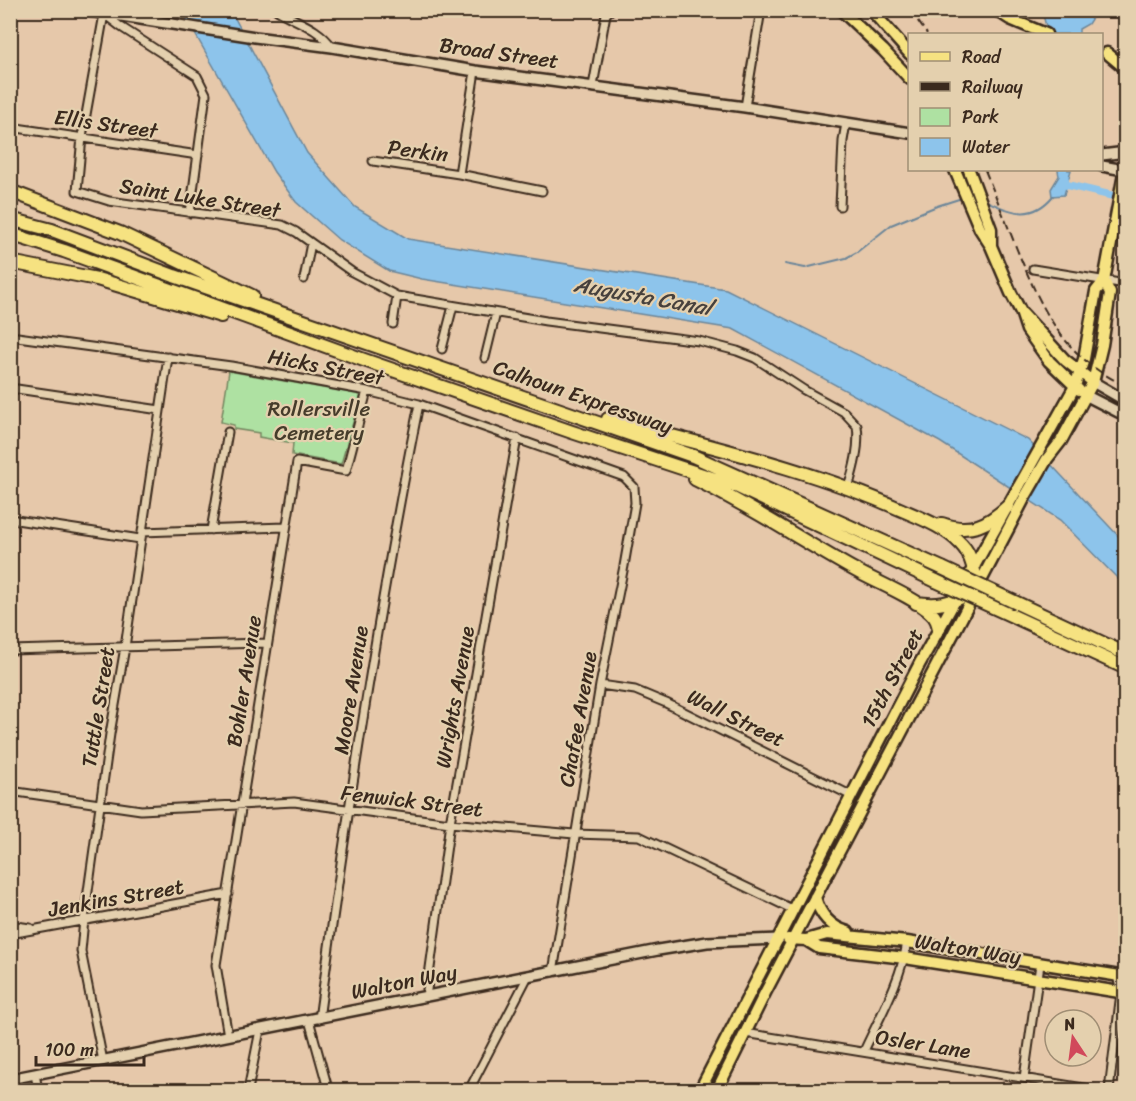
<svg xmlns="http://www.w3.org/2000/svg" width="1136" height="1101" font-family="Sriracha,sans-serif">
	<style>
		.green { fill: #aee1a2; stroke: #748660; stroke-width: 1.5 }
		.water { fill: #8dc4eb; stroke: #6c8699; stroke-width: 1.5 }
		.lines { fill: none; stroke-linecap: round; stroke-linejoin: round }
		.stream { stroke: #6c8699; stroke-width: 2 }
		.canal { stroke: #8dc4eb; stroke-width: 8 }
		.street-casing { stroke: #3b2a1e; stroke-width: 11 }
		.secondary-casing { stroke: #3b2a1e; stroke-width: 14 }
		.primary-casing { stroke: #3b2a1e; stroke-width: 15 }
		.highway-casing { stroke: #3b2a1e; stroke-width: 16 }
		.street { stroke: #e4d0ae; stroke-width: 7 }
		.secondary { stroke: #e4d0ae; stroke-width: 9 }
		.primary { stroke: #f6e281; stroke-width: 10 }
		.highway { stroke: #f6e281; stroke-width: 12 }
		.rail { stroke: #3b2a1e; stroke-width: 2; stroke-dasharray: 9 4.5; stroke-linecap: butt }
		.highway-bridge-casing { stroke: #3b2a1e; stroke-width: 16; stroke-linecap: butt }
		.highway-bridge { stroke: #f6e281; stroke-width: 12 }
		.labels { text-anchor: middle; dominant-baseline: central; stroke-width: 4.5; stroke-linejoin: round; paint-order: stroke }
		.street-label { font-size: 21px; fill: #3b2a1e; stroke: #e4d0ae }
		.park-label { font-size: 21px; fill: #463c2b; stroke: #e4d0ae }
		.water-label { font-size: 22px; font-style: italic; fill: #47413d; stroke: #e4d0ae }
	</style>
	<rect width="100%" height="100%" fill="#e6c8aa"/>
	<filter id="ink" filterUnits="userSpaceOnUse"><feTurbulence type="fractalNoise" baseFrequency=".0167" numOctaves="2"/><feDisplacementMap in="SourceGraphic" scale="12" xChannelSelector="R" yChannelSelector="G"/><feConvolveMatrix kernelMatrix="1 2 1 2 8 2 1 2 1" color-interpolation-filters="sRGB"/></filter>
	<g filter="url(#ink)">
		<!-- green -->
		<path class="green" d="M229,371L361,395L341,464L292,455L293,443L259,437V433L234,429V425L221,422Z"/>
		<!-- water -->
		<path class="water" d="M182,11H231L307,153L355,207L408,239L726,289L1028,440L1125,543V586L1060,520L940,442L733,329L422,279L389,271L339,240L296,202L274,172Z
			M1042,11H1087L1095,13L1088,24L1079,29V34H1048Z
			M1058,170H1071L1064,195L1052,196L1051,189L1059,176Z"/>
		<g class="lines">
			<!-- stream -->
			<path class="stream" d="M986,201C1012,212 1031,222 1053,196
				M785,264L805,268L846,258L857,252L891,225L937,206L962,198"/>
			<!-- canal -->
			<path class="canal" d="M1063,170L1065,180L1063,184L1126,199"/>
			<defs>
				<path id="street" d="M277,10C296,22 318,27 332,47
					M104,14L82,137L77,191L109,201L282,225L296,232L352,272L397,296L546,321L699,341L737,351L755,358L804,390L844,412L857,426C860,446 854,468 848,488
					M104,14L121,27L197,76L206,94L190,213
					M593,86L606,14L611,10
					M745,107L761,10
					M10,127L198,155
					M373,161L459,174L542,191
					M459,174L475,71
					M840,206L843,141L846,123
					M1033,269L1126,284
					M304,279L311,243
					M393,324L397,296
					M10,336L231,366L367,391L419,404L624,477L634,487L635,503L624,566L600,685L553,972
					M442,349L453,306
					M485,358L496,313
					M10,388L160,410
					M10,519L140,539
					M211,530L228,432
					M142,532L285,527
					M10,650L267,643
					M600,685L635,690L666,703L852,796
					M10,791L141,810L294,802L450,823L574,834L639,836L794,910
					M10,925L30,928
					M10,934L228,894
					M426,997L450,823L517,438
					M319,1019C347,813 378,608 419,404
					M309,1020L327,1085L325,1090
					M745,1033L1096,1090
					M228,1036L216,965L297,462L346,471L367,391
					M864,1051C880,1016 901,981 907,942
					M103,1061L81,951L84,920L110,734L125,647L168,357
					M35,1074L38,1090
					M1024,1078L1040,964
					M248,1090L260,1030
					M469,1090L527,978
					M1109,1090L1121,993L1117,975"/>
				<path id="secondary" d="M83,10L255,37L332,47L475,71L745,107L910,133
					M1102,155L1126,152
					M1102,166L1124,170
					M1093,382L1126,401
					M1087,396L1126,416
					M10,1079L658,950L707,942L779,939"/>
				<path id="primary" d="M841,10L883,50L910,79
					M871,10L910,54
					M996,10L1010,19L1046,34
					M1107,53L1126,69
					M955,170L980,229L991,246L1011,293L1021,312L1027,330L1049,361L1079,390
					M969,170L991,229V246
					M1023,314L1065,360L1093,382
					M815,897C820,915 830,927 848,932
					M788,939L806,940L827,934L907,942L1126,977
					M806,940L819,948L905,958L1126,993
					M700,1090L920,663L1075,386L1084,359L1096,291L1104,281L1126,163
					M717,1090L766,991L1025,497L1047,459L1061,441L1093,382L1102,345L1110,293L1104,281"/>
				<path id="highway" d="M10,191L120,233L252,296
					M10,219L52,230L174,276L693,456L942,568
					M10,234L64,251L364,360L572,432L736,486L936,581
					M10,262L97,279L221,316
					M608,419C707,446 808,468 902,510C923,519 945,527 961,544C973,556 975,574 977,591C952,601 944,607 916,603
					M695,479C750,506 801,540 855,570C876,582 914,597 931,613C936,617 938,623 939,629
					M942,524C970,534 988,525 1008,506"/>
			</defs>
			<!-- street casing -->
			<use href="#street" class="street-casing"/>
			<!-- secondary casing -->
			<use href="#secondary" class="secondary-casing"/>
			<!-- primary casing -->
			<use href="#primary" class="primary-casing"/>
			<!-- highway casing -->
			<use href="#highway" class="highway-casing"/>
			<!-- street -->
			<use href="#street" class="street"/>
			<!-- secondary -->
			<use href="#secondary" class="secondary"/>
			<!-- primary -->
			<use href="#primary" class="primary"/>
			<!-- highway -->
			<use href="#highway" class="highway"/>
			<!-- rail -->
			<path class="rail" d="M910,10L927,34
				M985,170C996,197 1007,224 1018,252C1043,311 1063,357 1126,386"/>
			<defs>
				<path id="highway-bridge" d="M942,568L1126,654
					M936,581L1126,668"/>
			</defs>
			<!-- highway-bridge casing -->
			<use href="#highway-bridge" class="highway-bridge-casing"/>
			<!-- highway-bridge -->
			<use href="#highway-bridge" class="highway-bridge"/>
		</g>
	</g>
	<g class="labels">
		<!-- street labels -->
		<g class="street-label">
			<text transform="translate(499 53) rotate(8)">Broad Street</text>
			<text transform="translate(106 124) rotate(8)">Ellis Street</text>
			<text transform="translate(418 151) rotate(8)">Perkin</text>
			<text transform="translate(200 198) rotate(9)">Saint Luke Street</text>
			<text transform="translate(326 367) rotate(11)">Hicks Street</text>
			<text transform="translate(583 397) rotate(19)">Calhoun Expressway</text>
			<text transform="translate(892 678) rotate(-62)">15th Street</text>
			<text transform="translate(244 681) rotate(-81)">Bohler Avenue</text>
			<text transform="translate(351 690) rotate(-81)">Moore Avenue</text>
			<text transform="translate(455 697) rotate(-80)">Wrights Avenue</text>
			<text transform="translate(98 707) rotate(-81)">Tuttle Street</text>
			<text transform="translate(736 718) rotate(26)">Wall Street</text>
			<text transform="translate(578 719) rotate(-80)">Chafee Avenue</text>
			<text transform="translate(412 801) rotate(7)">Fenwick Street</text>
			<text transform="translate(116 898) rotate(-10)">Jenkins Street</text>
			<text transform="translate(968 949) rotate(9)">Walton Way</text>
			<text transform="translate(404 982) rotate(-11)">Walton Way</text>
			<text transform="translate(923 1044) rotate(9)">Osler Lane</text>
		</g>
		<!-- park labels -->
		<g class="park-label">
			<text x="319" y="409">Rollersville<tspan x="319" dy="24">Cemetery</tspan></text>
		</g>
		<!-- water labels -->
		<g class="water-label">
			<text transform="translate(643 296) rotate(10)">Augusta Canal</text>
		</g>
	</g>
	<!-- margin -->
	<rect width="1136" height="1101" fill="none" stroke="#e4d0ae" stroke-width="36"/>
	<rect x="18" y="18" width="1100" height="1065" fill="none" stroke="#3b2a1e" stroke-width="2" filter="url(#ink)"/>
	<!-- legend -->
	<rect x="908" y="33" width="195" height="138" fill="#e4d0ae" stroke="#a08e74" stroke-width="1.5"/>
	<rect x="920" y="52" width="30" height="9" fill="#f6e281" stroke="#a08e74" stroke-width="1.5"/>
	<text x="962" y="63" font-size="18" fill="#3b2a1e">Road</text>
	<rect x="920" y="82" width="30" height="9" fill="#3b2a1e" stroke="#a08e74" stroke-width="1.5"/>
	<text x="962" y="93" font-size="18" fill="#3b2a1e">Railway</text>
	<rect x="920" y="108" width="30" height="18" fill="#aee1a2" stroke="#a08e74" stroke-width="1.5"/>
	<text x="962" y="123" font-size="18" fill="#3b2a1e">Park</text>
	<rect x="920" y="138" width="30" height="18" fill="#8dc4eb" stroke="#a08e74" stroke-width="1.5"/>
	<text x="962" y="153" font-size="18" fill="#3b2a1e">Water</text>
	<!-- north arrow -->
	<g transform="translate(1073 1038) rotate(347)"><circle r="28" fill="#e4d0ae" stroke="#a08e74" stroke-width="1.5"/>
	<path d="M0-4.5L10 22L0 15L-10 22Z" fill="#d1495b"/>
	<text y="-9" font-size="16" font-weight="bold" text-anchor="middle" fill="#3b2a1e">N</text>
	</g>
	<!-- scale -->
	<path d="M36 1056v9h108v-9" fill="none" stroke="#3b2a1e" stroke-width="3"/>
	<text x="45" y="1056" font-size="18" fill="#3b2a1e" stroke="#e4d0ae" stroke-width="4.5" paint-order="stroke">100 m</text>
</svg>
